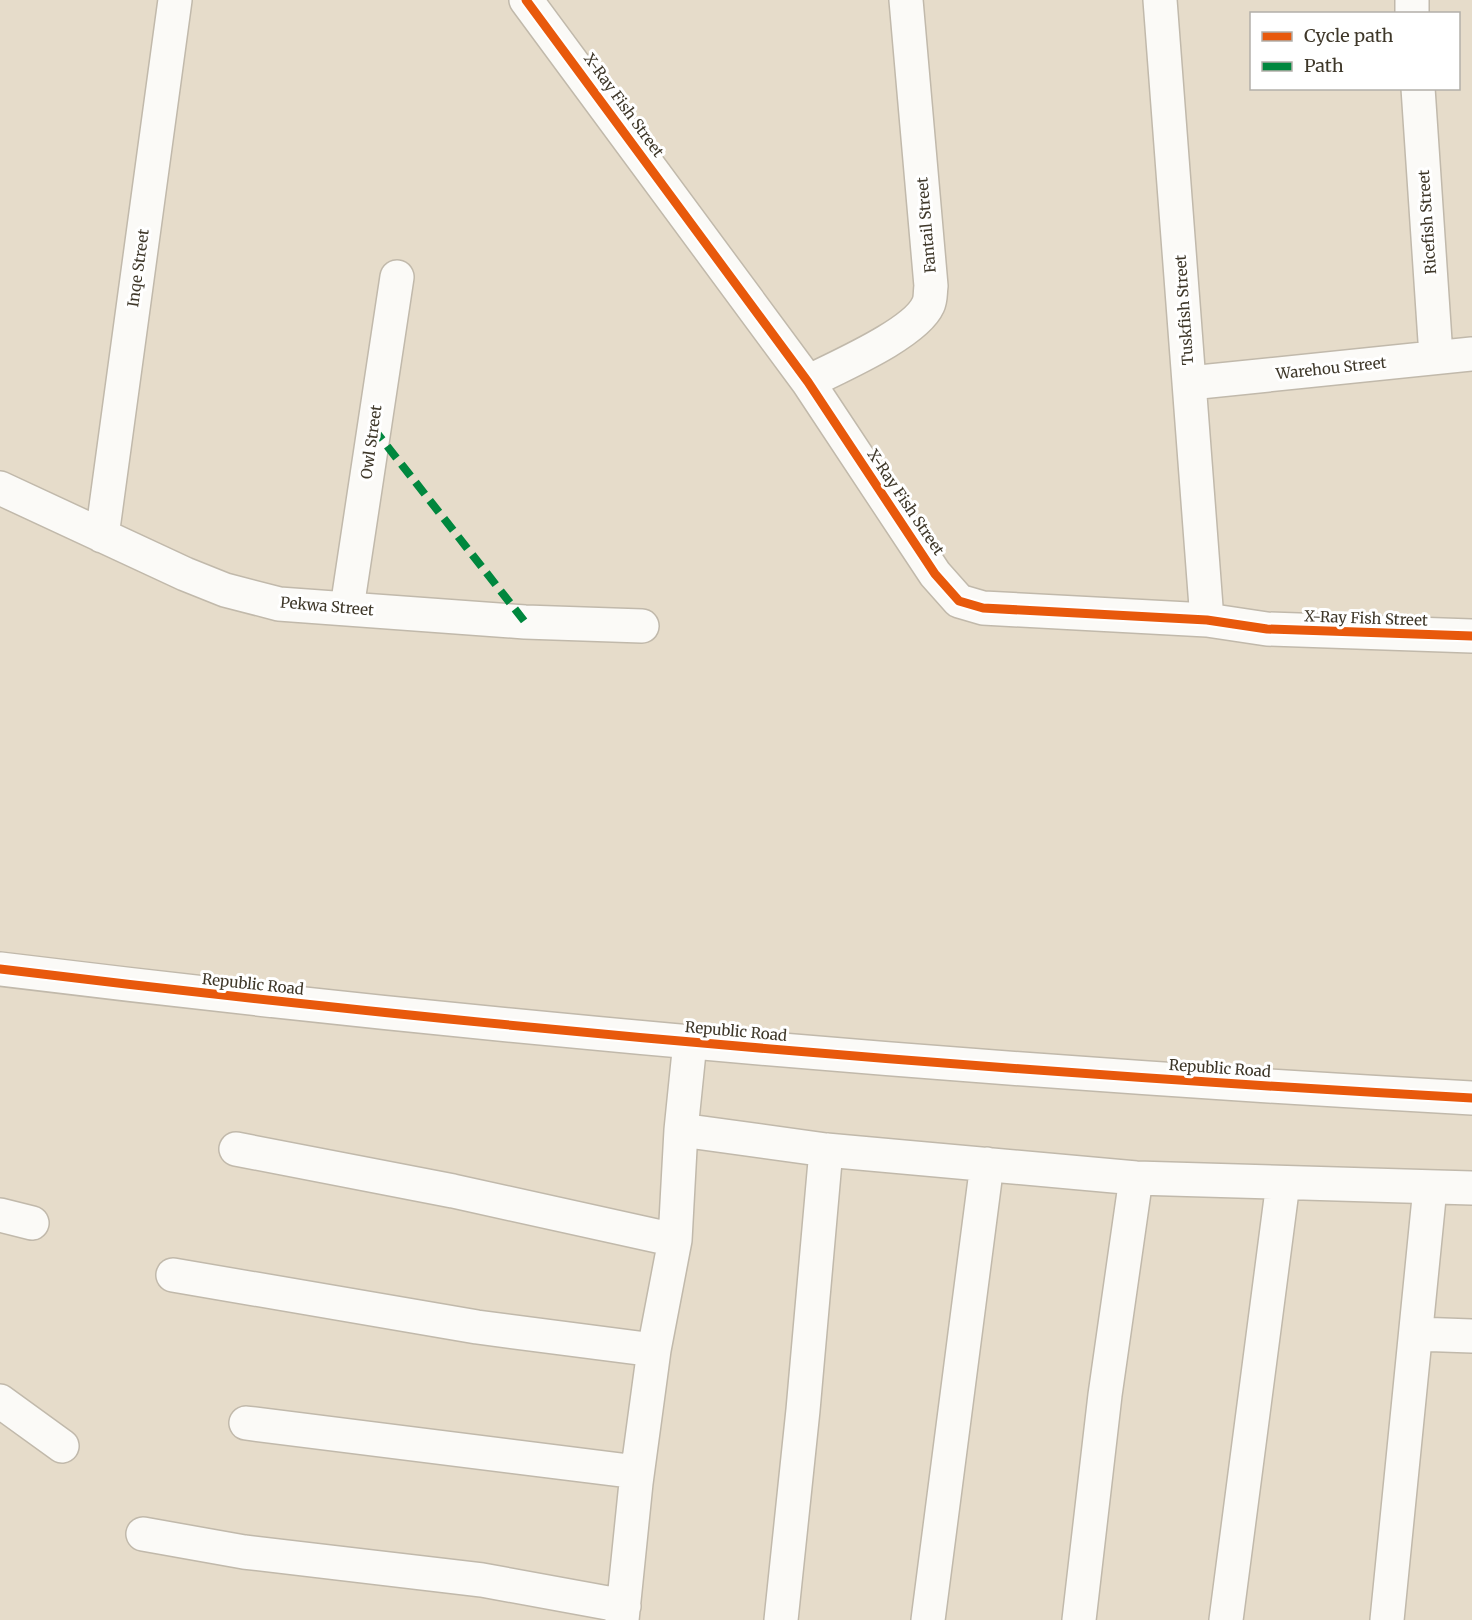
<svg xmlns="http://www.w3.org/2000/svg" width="1472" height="1620" font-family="Merriweather,serif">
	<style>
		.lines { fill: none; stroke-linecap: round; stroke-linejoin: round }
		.minor-casing { stroke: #c1b9ab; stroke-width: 36 }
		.tertiary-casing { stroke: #c1b9ab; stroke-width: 36 }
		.minor { stroke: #fbfaf7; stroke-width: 33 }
		.tertiary { stroke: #fbfaf7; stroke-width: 33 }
		.quiet { stroke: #00873e; stroke-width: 8; stroke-dasharray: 15 8; stroke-linecap: butt }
		.cycleway-casing { stroke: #fff; stroke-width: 13 }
		.cycleway { stroke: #e8590c; stroke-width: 9 }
		.labels { text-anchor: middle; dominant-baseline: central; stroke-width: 6; stroke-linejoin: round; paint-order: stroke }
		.street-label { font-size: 15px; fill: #3e3729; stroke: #fff }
	</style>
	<rect width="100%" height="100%" fill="#e6dcca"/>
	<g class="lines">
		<defs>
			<path id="minor" d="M526,0L808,382L935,574L959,601L983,608L1207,620L1267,629L1472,636
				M1160,0L1207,620
				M1412,0V14
				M1418,88L1436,356
				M808,382C837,367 915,334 928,305C931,299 930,292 931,286L906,0
				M1190,383L1472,354
				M0,488L185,574L225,590L279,604L525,622L642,626
				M102,536L175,0
				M347,608L397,277
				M681,1130L826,1150L1136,1178L1472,1188
				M236,1149L453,1191L675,1240
				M0,1215L32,1223
				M173,1275L477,1327L654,1350
				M1416,1334L1472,1336
				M0,1401L62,1446
				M246,1423L637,1472
				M143,1534L244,1552L482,1580L624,1606
				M622,1620L636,1483L654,1350L675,1240L681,1130L690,1042
				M781,1620L803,1410L826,1150
				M928,1620L987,1164
				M1079,1620L1105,1395L1136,1178
				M1226,1620L1283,1183
				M1387,1620L1430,1188"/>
			<path id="tertiary" d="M0,969C489,1029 980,1071 1472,1098"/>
		</defs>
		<!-- minor casing -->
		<use href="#minor" class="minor-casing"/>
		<!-- tertiary casing -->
		<use href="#tertiary" class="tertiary-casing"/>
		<!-- minor -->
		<use href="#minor" class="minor"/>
		<!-- tertiary -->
		<use href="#tertiary" class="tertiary"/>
		<!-- quiet -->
		<path class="quiet" d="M373,428L525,622"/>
		<defs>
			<path id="cycleway" d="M526,0L808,382L935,574L959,601L983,608L1207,620L1267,629L1472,636
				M0,969C489,1029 980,1071 1472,1098"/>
		</defs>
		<!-- cycleway casing -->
		<use href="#cycleway" class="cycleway-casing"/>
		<!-- cycleway -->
		<use href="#cycleway" class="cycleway"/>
	</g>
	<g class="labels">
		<!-- street labels -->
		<g class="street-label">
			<text transform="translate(624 105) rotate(54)">X-Ray Fish Street</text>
			<text transform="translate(1427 222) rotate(-94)">Ricefish Street</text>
			<text transform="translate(926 225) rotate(-95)">Fantail Street</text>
			<text transform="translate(138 268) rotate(-82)">Inqe Street</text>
			<text transform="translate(1184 310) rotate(-94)">Tuskfish Street</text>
			<text transform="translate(1331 368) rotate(-6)">Warehou Street</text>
			<text transform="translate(371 442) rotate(-82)">Owl Street</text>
			<text transform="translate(906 502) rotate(56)">X-Ray Fish Street</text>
			<text transform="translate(327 606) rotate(5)">Pekwa Street</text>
			<text transform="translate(1366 618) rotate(2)">X-Ray Fish Street</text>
			<text transform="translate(253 984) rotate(6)">Republic Road</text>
			<text transform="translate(736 1031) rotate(5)">Republic Road</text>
			<text transform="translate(1220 1068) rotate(4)">Republic Road</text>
		</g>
	</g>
	<!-- legend -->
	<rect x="1250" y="12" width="210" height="78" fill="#ffffff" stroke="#b2afa9" stroke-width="1.5"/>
	<rect x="1262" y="32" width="30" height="9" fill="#e8590c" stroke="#b2afa9" stroke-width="1.5"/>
	<text x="1304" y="42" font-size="18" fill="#3e3729">Cycle path</text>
	<rect x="1262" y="62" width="30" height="9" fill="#00873e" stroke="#b2afa9" stroke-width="1.5"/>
	<text x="1304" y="72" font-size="18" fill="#3e3729">Path</text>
</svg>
